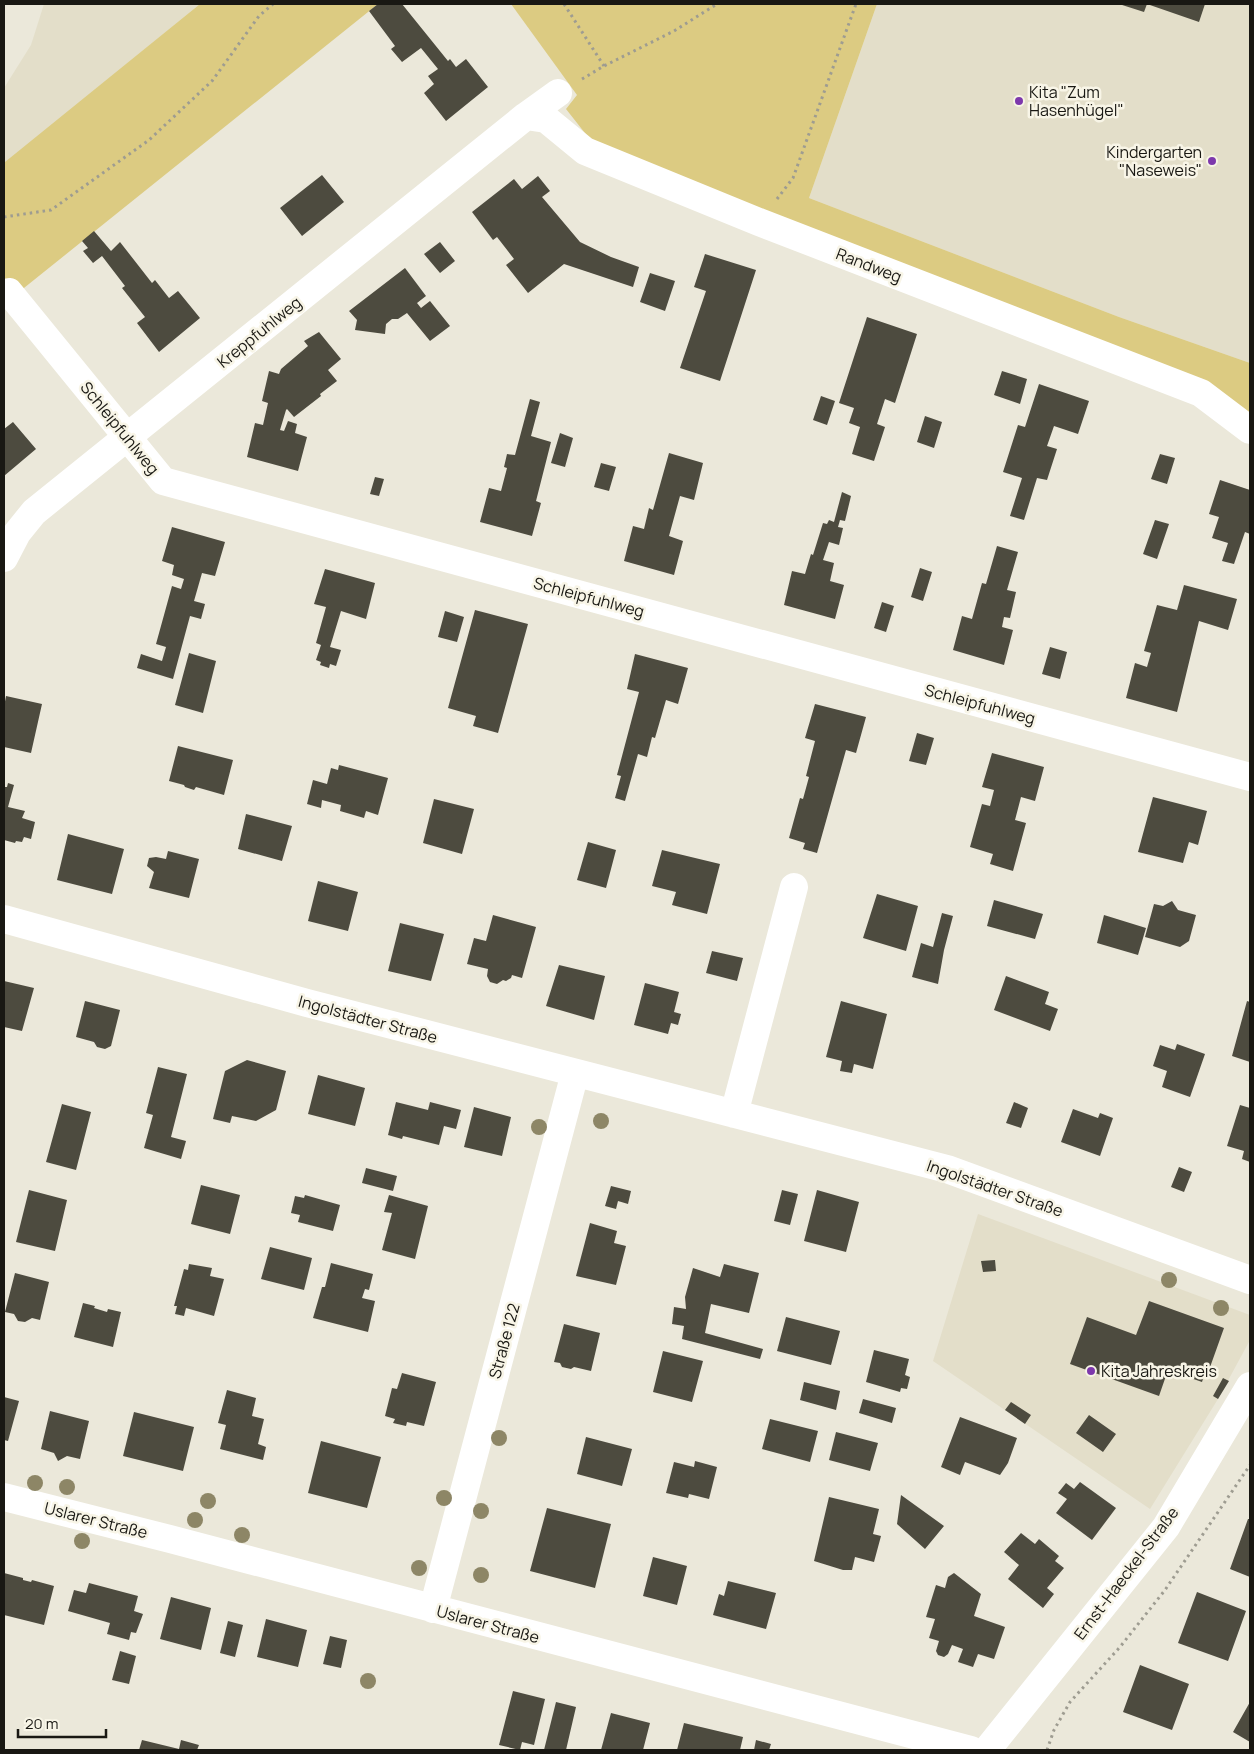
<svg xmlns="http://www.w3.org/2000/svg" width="1254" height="1754" font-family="Manrope,sans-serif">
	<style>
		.built { fill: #e3dec9 }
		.green { fill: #dccb82 }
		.building { fill: #4d4b3f }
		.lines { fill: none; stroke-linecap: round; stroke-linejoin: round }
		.path { stroke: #9e9c91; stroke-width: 3; stroke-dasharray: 2.5 4; stroke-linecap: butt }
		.street { stroke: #fff; stroke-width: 28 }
		.tree { fill: #8d8666 }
		.poi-dot { fill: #7d38ac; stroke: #f8f5e7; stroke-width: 2 }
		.labels { text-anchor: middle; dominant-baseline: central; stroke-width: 5; stroke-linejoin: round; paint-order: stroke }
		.poi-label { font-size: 16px; fill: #191813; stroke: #f8f5e7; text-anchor: start }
		.street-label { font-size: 16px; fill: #191813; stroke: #f8f5e7 }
	</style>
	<rect width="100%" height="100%" fill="#ebe8da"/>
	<!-- built -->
	<path class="built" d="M44,4H200L5,163L4,88L31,45Z
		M877,4H1250V363L1119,317L809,198Z
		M978,1214L1250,1315V1340L1218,1399L1150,1509L933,1361Z"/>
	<!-- green -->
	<path class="green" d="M200,4H378L4,304V162H5Z
		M511,4H877L809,198L1119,317L1250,363V415L592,142L566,109L577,95Z"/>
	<!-- building -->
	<path class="building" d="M378,4H386L387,5L390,4H402L448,61L450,59L456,67L466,59L488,87L446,121L424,93L434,84L428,76L438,69L421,48L402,62L391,49L395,46L369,11Z
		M1119,4H1205L1199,22L1147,4L1144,12Z
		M322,175L344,202L302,236L280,208Z
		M538,176L550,191L542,197L580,242L611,257L639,267L633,287L564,264L528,293L506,265L514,259L497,237L493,240L472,212L514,179L522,189Z
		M94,231L111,251L120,242L152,283L155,280L169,298L178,291L200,318L159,352L137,323L145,317L122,288L125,286L102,256L93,263L83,251L88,248L82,241Z
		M440,242L455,261L440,273L424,254Z
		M705,254L756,270L720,381L680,368L706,291L694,287Z
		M405,268L426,296L417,303L421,308L430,301L450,326L430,341L407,313L398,319H392L386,324L385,334L355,330L357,320L349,311Z
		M650,273L675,281L665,311L640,302Z
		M867,317L917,334L895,403L885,399L877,424L885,427L874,461L852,454L860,427L849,423L854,408L839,403Z
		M319,332L341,359L328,370L337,381L320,394L321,396L294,417L287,409L286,410L280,430L284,431L288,421L297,424L295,433L307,437L298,471L247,457L255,423L263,425L268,403L262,401L269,371L279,374L281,369L308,346L304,341Z
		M1002,371L1027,379L1020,404L994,395Z
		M1039,384L1089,401L1078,434L1054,426L1047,446L1057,449L1047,480L1037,478L1024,520L1010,516L1022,478L1003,472L1018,425L1025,427Z
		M821,396L835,401L827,425L813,420Z
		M530,399L540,402L531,436L551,442L536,501L541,503L532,536L480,522L489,488L501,491L507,468L504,467L507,454L515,455Z
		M925,416L942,422L934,448L917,442Z
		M13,422L36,449L4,476V429Z
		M560,433L573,438L565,467L551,463Z
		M669,453L703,463L694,500L680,496L669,536L683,541L674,575L624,561L633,526L644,529L649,508L653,510Z
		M1160,454L1175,458L1167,484L1151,479Z
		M601,463L616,467L609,491L594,487Z
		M375,477L384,479L379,496L370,494Z
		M1220,480L1250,490V534L1245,532L1234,564L1222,561L1228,543L1212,538L1219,517L1209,514Z
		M842,492L851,496L845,521L840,520L838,527L843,528L839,545L829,542L823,560L834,563L830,581L844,585L835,619L784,605L792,571L805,574L811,554L813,555L823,523L827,524L829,520L834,522Z
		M1155,520L1169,524L1157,559L1143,554Z
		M172,527L225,542L215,576L202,573L194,601L205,604L201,619L190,616L173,679L137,668L141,654L162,661L166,647L156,644L172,586L181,589L184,579L172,575L174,565L162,561Z
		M997,546L1018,552L1007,590L1016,592L1010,618L1004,617L1002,627L1013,630L1004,665L953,650L962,616L972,619L982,583L986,584Z
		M920,568L932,572L923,601L911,597Z
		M325,569L375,583L366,619L341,611L330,647L341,650L336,666L330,664L329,668L320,665L321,662L316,660L321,645L316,643L326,607L314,604Z
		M1184,585L1237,599L1228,630L1199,621L1177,712L1126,698L1135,663L1147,667L1151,653L1144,651L1157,605L1177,610Z
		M882,602L894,606L886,632L874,628Z
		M475,610L528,624L498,733L473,726L476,716L448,708Z
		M445,611L464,617L457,642L438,637Z
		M1050,647L1067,652L1060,679L1042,674Z
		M189,653L216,661L203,713L175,705Z
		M635,654L688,668L678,704L666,700L655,738L652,737L647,757L638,754L625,801L615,798L621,776L617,775L639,692L627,689Z
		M6,696L42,704L31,753L4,747V707Z
		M815,704L866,717L856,753L846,750L817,853L803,849L805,843L789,838L800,798L803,799L809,777L806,776L815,741L805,738Z
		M917,733L934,738L926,765L909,761Z
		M178,746L233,760L224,795L196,787L194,790L185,787L184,785L169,781Z
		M992,753L1044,767L1035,801L1021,797L1015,820L1026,823L1013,871L990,864L993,854L970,847L982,804L990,806L994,790L982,787Z
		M339,765L388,778L378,815L366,811L364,818L340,811L341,805L322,800L321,808L307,804L313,780L327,784L331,768L338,770Z
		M8,783L14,785L8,807L25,811L22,818L35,822L31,839L24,837L22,842L16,841L15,843L4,840V787H7Z
		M1153,797L1207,811L1198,845L1189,842L1183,863L1138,852Z
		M434,799L474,809L462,854L423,843Z
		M246,814L292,826L282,861L238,849Z
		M68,834L124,849L112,894L57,880Z
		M588,842L616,850L606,888L577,880Z
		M662,850L720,864L707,914L672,905L676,892L652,886Z
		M168,851L199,859L189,898L149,888L154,872L147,866L149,858L156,857L166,859Z
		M318,881L358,892L348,931L308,921Z
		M877,894L918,906L906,951L863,938Z
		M994,900L1043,914L1035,939L987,926Z
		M1172,901L1178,910L1196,915L1189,941L1180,947L1145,937L1154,904L1163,906Z
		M942,913L953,916L944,950L938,984L912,977L921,943L933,947Z
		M493,915L536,927L522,978L512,975L511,978L506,981L503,980L497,984L490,982L487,976L488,969L467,964L474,938L486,941Z
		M1104,915L1146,928L1138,955L1097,943Z
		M400,923L444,934L431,981L388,971Z
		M712,951L743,958L737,981L706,973Z
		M559,965L605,976L594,1020L546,1006Z
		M1006,976L1049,992L1045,1004L1058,1009L1050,1031L994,1010Z
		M4,981L34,988L22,1031L4,1027Z
		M645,983L679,992L674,1012L681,1014L678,1025L671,1023L668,1034L634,1025Z
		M85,1001L120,1010L111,1046L105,1049L97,1047L94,1042L76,1037Z
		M841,1001L887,1014L873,1069L854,1064L852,1073L840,1071L842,1061L826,1057Z
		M1247,1001L1250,1002V1062L1232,1056Z
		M1177,1044L1205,1054L1190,1097L1162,1087L1167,1071L1153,1066L1160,1045L1175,1050Z
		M247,1060L286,1071L276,1110L256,1121L232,1116L230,1123L213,1119L225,1071Z
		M158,1067L187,1074L171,1137L186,1141L181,1159L144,1148L153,1115L146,1113Z
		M318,1075L365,1088L355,1126L308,1114Z
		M396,1102L428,1110L430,1102L461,1110L456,1129L444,1126L439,1145L403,1136L402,1139L388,1135Z
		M1014,1102L1028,1108L1021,1128L1006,1123Z
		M62,1104L91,1112L76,1170L46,1162Z
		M1240,1105L1250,1108V1162L1242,1159L1244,1151L1227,1146Z
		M474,1107L511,1117L502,1156L464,1147Z
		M1073,1109L1098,1118L1100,1113L1113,1118L1100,1156L1061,1142Z
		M1179,1167L1192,1172L1184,1192L1171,1187Z
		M366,1168L397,1176L393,1191L362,1183Z
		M201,1185L240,1195L230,1234L191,1224Z
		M611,1186L631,1191L628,1204L618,1201L616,1209L605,1206Z
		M29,1190L67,1200L55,1251L16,1242Z
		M782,1190L798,1194L790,1225L774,1221Z
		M817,1190L859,1202L846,1252L804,1241Z
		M305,1195L340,1205L333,1231L298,1222L300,1215L291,1213L295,1196L304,1198Z
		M389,1195L428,1206L415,1259L382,1250L392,1213L384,1212Z
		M590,1223L617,1231L614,1243L626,1246L616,1285L576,1276Z
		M270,1247L312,1258L304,1290L261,1279Z
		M995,1260L996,1271L983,1272L981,1261Z
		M331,1263L373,1274L369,1290L365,1289L362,1298L375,1301L368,1332L313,1318L322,1287H325Z
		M189,1264L212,1268L210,1276L224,1279L214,1316L186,1308L184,1316L175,1314L177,1306H174L184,1269L188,1270Z
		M724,1264L759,1273L749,1313L711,1304L705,1333L763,1349L760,1359L682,1339L684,1326L672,1324L674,1307L686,1309L685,1297L693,1268L720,1277Z
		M15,1273L49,1282L40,1320L32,1318L25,1322L18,1321L14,1314L5,1312Z
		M1149,1301L1224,1328L1209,1370L1206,1369L1202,1382L1168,1370L1159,1396L1070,1364L1087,1317L1136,1335Z
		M83,1303L95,1306L94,1308L107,1312L108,1309L121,1312L113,1347L74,1337Z
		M786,1317L840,1331L831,1365L777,1351Z
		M564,1324L600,1333L591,1371L574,1367L571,1369L562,1367L560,1363L554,1362Z
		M874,1350L909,1359L905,1375L910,1377L907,1389L901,1388L900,1392L866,1382Z
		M663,1351L703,1361L692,1402L653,1392Z
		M402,1373L436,1382L424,1426L407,1422L406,1426L393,1423L395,1419L385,1416L392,1388L397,1389Z
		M1223,1378L1229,1381L1218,1399L1213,1396Z
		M804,1382L840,1391L836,1410L800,1400Z
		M227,1390L256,1398L252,1416L264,1419L258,1444L266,1447L263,1460L220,1449L226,1425L218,1423Z
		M4,1397L19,1401L8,1441L4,1440Z
		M863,1399L896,1408L892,1423L859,1413Z
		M1011,1402L1031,1415L1025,1424L1005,1410Z
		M50,1411L89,1421L80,1459L67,1456L58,1461L54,1453L41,1449Z
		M134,1412L194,1427L183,1471L123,1456Z
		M1089,1415L1116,1434L1103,1452L1076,1433Z
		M960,1417L1017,1438L1008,1463L1000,1475L965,1462L960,1475L941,1467Z
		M770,1419L818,1431L810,1462L762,1449Z
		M836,1432L878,1443L870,1471L829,1460Z
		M586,1437L632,1449L622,1486L577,1474Z
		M321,1441L381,1457L367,1508L308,1493Z
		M695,1461L717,1467L709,1499L689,1494L688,1498L666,1493L674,1462L694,1467Z
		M1080,1482L1116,1508L1092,1540L1056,1513L1067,1499L1058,1493L1066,1483L1074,1489Z
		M901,1495L944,1526L925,1549L897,1524Z
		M829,1497L879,1509L873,1534L881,1536L874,1562L855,1557L852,1570H843L814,1561Z
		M547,1508L611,1524L595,1588L530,1571Z
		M1248,1519H1250V1577L1230,1569Z
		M1021,1533L1035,1544L1039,1539L1059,1556L1055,1561L1064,1568L1047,1588L1054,1594L1043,1608L1008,1579L1019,1565L1004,1552Z
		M653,1557L687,1566L677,1605L643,1596Z
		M4,1573L23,1578V1580L31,1582L32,1580L54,1586L44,1625L4,1615Z
		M954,1573L981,1594L974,1616L1005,1627L994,1659L978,1654L973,1667L958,1662L963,1649L952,1645L948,1654L944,1657L938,1655L936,1651L939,1641L929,1638L935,1619L926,1617L936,1585L945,1588L948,1577Z
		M728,1581L776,1593L766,1629L713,1615L719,1594L724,1596Z
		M89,1583L138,1596L134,1611L143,1614L136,1633L131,1632L129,1640L107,1634L110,1623L68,1611L74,1590L86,1593Z
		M1197,1592L1246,1611L1228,1661L1178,1643Z
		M171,1597L211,1608L201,1650L160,1639Z
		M266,1619L307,1630L298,1667L257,1657Z
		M228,1621L243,1625L235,1657L220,1653Z
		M330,1636L347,1640L341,1668L323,1664Z
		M120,1651L136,1656L129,1684L112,1680Z
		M1140,1665L1189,1684L1172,1730L1123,1712Z
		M513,1691L545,1699L534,1745L522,1742L520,1750L499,1745Z
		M556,1702L576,1707L566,1750H544Z
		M1250,1702V1742L1233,1732Z
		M611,1713L650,1723L643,1750H601Z
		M684,1723L743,1737L740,1750H677Z
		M142,1740L179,1749L181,1740L199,1745L197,1750H139Z
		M756,1740L771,1744L769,1750H754Z"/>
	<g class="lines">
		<!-- path -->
		<path class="path" d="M564,4L604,66
			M582,79L604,66L674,31L717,4
			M777,199L793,178L856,4
			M4,217L51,210L149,140L212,81L259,16L273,4
			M1047,1750L1054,1730L1070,1702L1120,1647L1165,1590L1250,1465"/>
		<!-- street -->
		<path class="street" d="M526,116L546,119L585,151L759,222L1201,393L1250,430
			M9,292L163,481L1250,777
			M4,558L17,533L34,512L526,116L558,93
			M4,919L307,1003L947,1169L1250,1280
			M734,1114L794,887
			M4,1497L170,1539L971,1750
			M433,1609L575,1073
			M987,1750L1166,1527L1250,1386"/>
	</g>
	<!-- trees -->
	<g class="tree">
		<circle cx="601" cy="1121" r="8"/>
		<circle cx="539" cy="1127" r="8"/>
		<circle cx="1169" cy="1280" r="8"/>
		<circle cx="1221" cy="1308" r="8"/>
		<circle cx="499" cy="1438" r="8"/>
		<circle cx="35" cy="1483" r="8"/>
		<circle cx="67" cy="1487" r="8"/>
		<circle cx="444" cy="1498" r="8"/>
		<circle cx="208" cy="1501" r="8"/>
		<circle cx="481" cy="1511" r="8"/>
		<circle cx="195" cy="1520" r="8"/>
		<circle cx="242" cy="1535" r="8"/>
		<circle cx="82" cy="1541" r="8"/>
		<circle cx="419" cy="1568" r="8"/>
		<circle cx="481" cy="1575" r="8"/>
		<circle cx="368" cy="1681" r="8"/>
	</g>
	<!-- markers -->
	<g class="poi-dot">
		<circle cx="1019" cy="101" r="5"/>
		<circle cx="1212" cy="161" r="5"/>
		<circle cx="1091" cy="1371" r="5"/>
	</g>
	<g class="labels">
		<!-- poi labels -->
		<g class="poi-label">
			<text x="1029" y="92">Kita "Zum<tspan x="1029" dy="18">Hasenhügel"</tspan></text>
			<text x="1202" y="152" text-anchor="end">Kindergarten<tspan x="1202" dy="18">"Naseweis"</tspan></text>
			<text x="1101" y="1371">Kita Jahreskreis</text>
		</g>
		<!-- street labels -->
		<g class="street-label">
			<text transform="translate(869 265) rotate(21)">Randweg</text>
			<text transform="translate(259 332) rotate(-39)">Kreppfuhlweg</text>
			<text transform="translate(120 428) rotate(51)">Schleipfuhlweg</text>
			<text transform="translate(589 597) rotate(15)">Schleipfuhlweg</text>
			<text transform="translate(980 704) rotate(15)">Schleipfuhlweg</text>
			<text transform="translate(368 1019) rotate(15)">Ingolstädter Straße</text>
			<text transform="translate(995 1188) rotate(19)">Ingolstädter Straße</text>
			<text transform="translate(504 1341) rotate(-75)">Straße 122</text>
			<text transform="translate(96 1520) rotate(14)">Uslarer Straße</text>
			<text transform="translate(1126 1573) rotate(-53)">Ernst-Haeckel-Straße</text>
			<text transform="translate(488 1624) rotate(15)">Uslarer Straße</text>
		</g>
	</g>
	<!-- border -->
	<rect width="1254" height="1754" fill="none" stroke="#191813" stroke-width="10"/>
	<!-- scale -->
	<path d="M18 1729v8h88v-8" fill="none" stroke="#191813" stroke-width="2.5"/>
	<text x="25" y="1729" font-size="15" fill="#191813" stroke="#f8f5e7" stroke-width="4" paint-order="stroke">20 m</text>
</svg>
